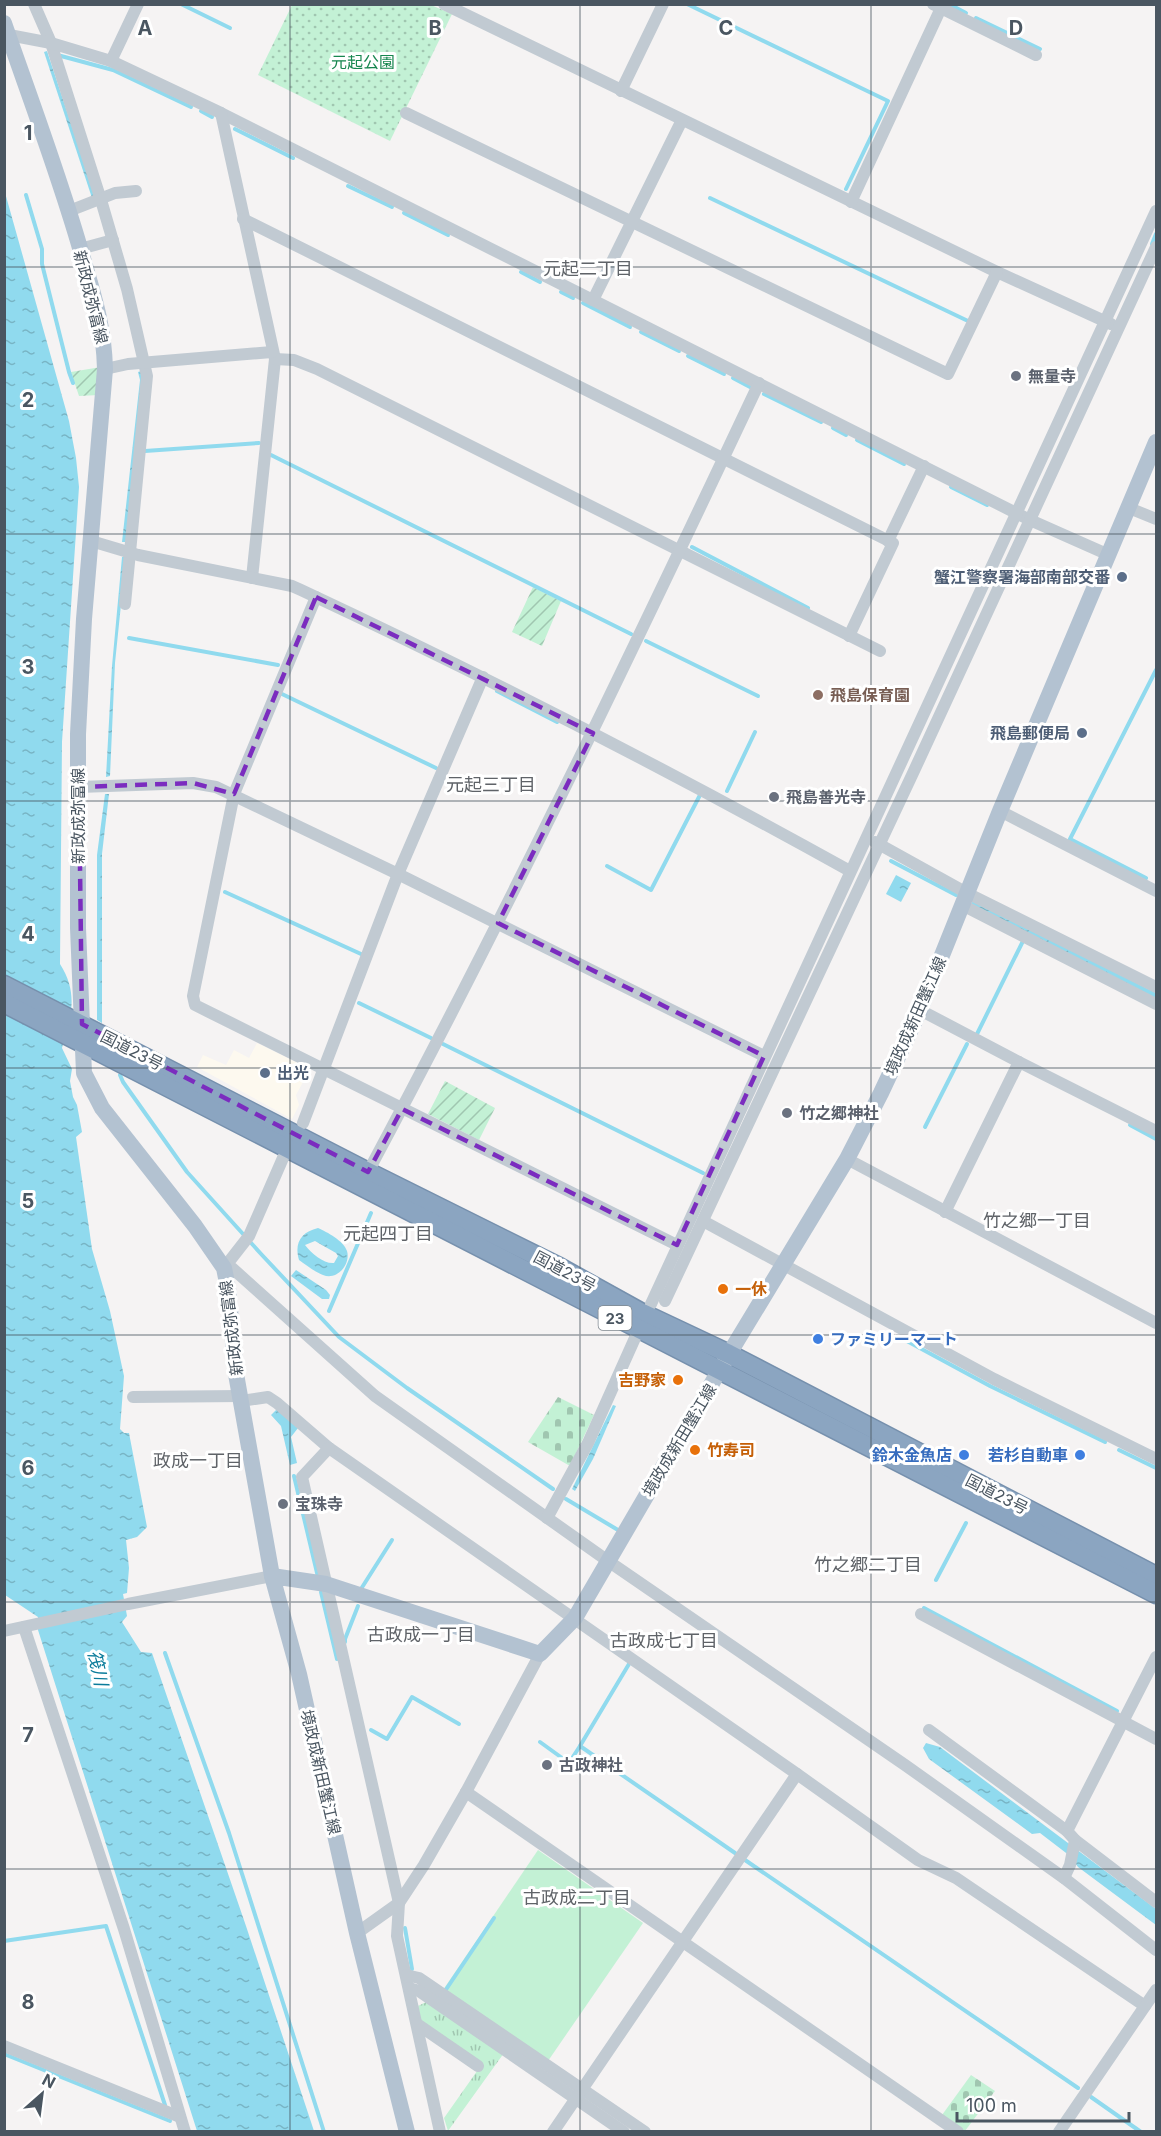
<svg xmlns="http://www.w3.org/2000/svg" width="1161" height="2136" font-family="Inter,'Noto Sans JP',sans-serif">
	<style>
		.commercial { fill: #fdf9ef }
		.grass { fill: url(#grass-tufts) }
		.cemetery { fill: url(#cemetery-stones) }
		.park { fill: url(#park-dots) }
		.garden { fill: url(#garden-furrows) }
		.pitch { fill: #c3f1d5 }
		.water { fill: url(#water-ripples); fill-rule: evenodd }
		.lines { fill: none; stroke-linecap: round; stroke-linejoin: round }
		.stream { stroke: #90daee; stroke-width: 4 }
		.highway-casing { stroke: #7690ad; stroke-width: 21 }
		.minor { stroke: #c1cad2; stroke-width: 12 }
		.major { stroke: #b3c2d1; stroke-width: 16 }
		.highway { stroke: #8ba5c1; stroke-width: 18 }
		.marked { fill: none; stroke: #7b2cbf; stroke-width: 4.5; stroke-dasharray: 12 8; stroke-linejoin: round }
		.grid { fill: none; stroke: #4a5661; stroke-width: 1.5; stroke-opacity: 0.55 }
		.worship-dot { fill: #6b7280; stroke: #fff; stroke-width: 2 }
		.service-dot { fill: #5c6f8a; stroke: #fff; stroke-width: 2 }
		.education-dot { fill: #8d6e63; stroke: #fff; stroke-width: 2 }
		.food-dot { fill: #e8710a; stroke: #fff; stroke-width: 2 }
		.shop-dot { fill: #3f7fe0; stroke: #fff; stroke-width: 2 }
		.labels { text-anchor: middle; dominant-baseline: central; stroke-width: 6; stroke-linejoin: round; paint-order: stroke }
		.shield { fill: #fff; stroke: #808990; stroke-width: 1.5 }
		.shield-label { font-size: 15px; font-weight: bold; fill: #4a5661 }
		.park-label { font-size: 16px; fill: #17864f; stroke: #fff }
		.street-label { font-size: 16px; fill: #4a5661; stroke: #fff }
		.worship-label { font-size: 16px; font-weight: bold; fill: #5b616d; stroke: #fff; text-anchor: start }
		.service-label { font-size: 16px; font-weight: bold; fill: #4e5e75; stroke: #fff; text-anchor: end }
		.education-label { font-size: 16px; font-weight: bold; fill: #785e54; stroke: #fff; text-anchor: start }
		.food-label { font-size: 16px; font-weight: bold; fill: #c56008; stroke: #fff; text-anchor: start }
		.shop-label { font-size: 16px; font-weight: bold; fill: #366cbe; stroke: #fff; text-anchor: end }
		.neighbourhood-label { font-size: 18px; fill: #5f6368; stroke: #fff }
		.water-label { font-size: 18px; font-style: italic; fill: #0c7c9b; stroke: #fff }
		.grid-label { font-size: 20px; text-anchor: middle; font-weight: bold; fill: #4a5661; stroke: #fff; stroke-width: 6; stroke-linejoin: round; paint-order: stroke }
	</style>
	<defs>
		<pattern id="grass-tufts" width="24" height="20" patternUnits="userSpaceOnUse" patternTransform="scale(1.5)"><rect width="24" height="20" fill="#c3f1d5"/><path d="M3 7l-1-3M5 7V3M7 7l1-3M15 17l-1-3M17 17v-4M19 17l1-3" fill="none" stroke="#a0c6b0"/></pattern>
		<pattern id="cemetery-stones" width="16" height="16" patternUnits="userSpaceOnUse" patternTransform="scale(1.5)"><rect width="16" height="16" fill="#c3f1d5"/><path d="M2 7V4a2 2 0 0 1 4 0v3zM10 15v-3a2 2 0 0 1 4 0v3z" fill="#a0c6b0"/></pattern>
		<pattern id="park-dots" width="8" height="8" patternUnits="userSpaceOnUse" patternTransform="scale(1.5)"><rect width="8" height="8" fill="#c3f1d5"/><path d="M2 2h.1M6 6h.1" fill="none" stroke="#a0c6b0" stroke-width="1.8" stroke-linecap="round"/></pattern>
		<pattern id="garden-furrows" width="10" height="10" patternUnits="userSpaceOnUse" patternTransform="scale(1.5)"><rect width="10" height="10" fill="#c3f1d5"/><path d="M-1 1l2-2M0 10L10 0M9 11l2-2" fill="none" stroke="#a0c6b0"/></pattern>
		<pattern id="water-ripples" width="26" height="14" patternUnits="userSpaceOnUse" patternTransform="scale(1.5)"><rect width="26" height="14" fill="#90daee"/><path d="M2 4q2-2 4 0t4 0M15 11q2-2 4 0t4 0" fill="none" stroke="#78b4c4"/></pattern>
	</defs>
	<rect width="100%" height="100%" fill="#f5f3f3"/>
	<!-- commercial -->
	<polygon class="commercial" points="257,1043 310,1069 296,1095 299,1105 292,1119 197,1067 203,1055 226,1065 234,1050 249,1058"/>
	<!-- grass -->
	<polygon class="grass" points="428,2001 504,2053 448,2131 444,2118 482,2064 421,2022 418,2006"/>
	<!-- cemetery -->
	<g class="cemetery">
		<polygon points="558,1397 594,1415 570,1466 528,1442"/>
		<polygon points="971,2075 995,2091 965,2131 942,2115"/>
	</g>
	<!-- park -->
	<polygon class="park" points="292,5 431,5 452,14 390,141 258,75"/>
	<!-- garden -->
	<g class="garden">
		<polygon points="101,367 99,395 79,396 71,372"/>
		<polygon points="533,587 561,601 542,646 512,632"/>
		<polygon points="445,1081 495,1108 479,1140 428,1114"/>
	</g>
	<!-- pitch -->
	<polygon class="pitch" points="538,1850 643,1923 548,2061 443,1990"/>
	<!-- water -->
	<g class="water">
		<polygon points="47,51 95,196 92,198 44,52"/>
		<path d="M4,189L69,421L76,458L79,487L62,742L60,964C79,994 71,1016 62,1048L72,1069L70,1081L73,1097L77,1105L82,1132L76,1137L92,1249L110,1311L124,1376L120,1429L124,1433H129L147,1527L137,1537L126,1540L129,1568L127,1593L123,1594L127,1616L122,1622L141,1652L152,1653L246,1926L314,2131H197L38,1630V1617L5,1595Z"/>
		<polygon points="141,371 143,380 126,542 122,542 140,380 138,372"/>
		<polygon points="126,556 115,663 110,776 106,777 112,666 122,557"/>
		<polygon points="105,794 109,794 102,854 102,1023 97,1020 97,855"/>
		<polygon points="896,875 911,883 901,902 886,894"/>
		<polygon points="973,900 1156,993 1156,999 971,905"/>
		<path d="M318,1228C327,1232 344,1241 347,1251C351,1264 337,1281 323,1275C315,1272 306,1265 299,1260C294,1243 301,1232 318,1228ZM315,1241L336,1253L338,1256L334,1263C324,1264 312,1254 305,1245Z"/>
		<polygon points="296,1270 326,1290 330,1295 329,1299 322,1299 295,1279 291,1276"/>
		<polygon points="613,1405 616,1406 593,1459 575,1491 572,1489"/>
		<polygon points="277,1409 298,1428 291,1437 297,1463 290,1465 281,1426 271,1415"/>
		<polygon points="926,1743 940,1747 1156,1909 1156,1925 1078,1867 1070,1856 1040,1833 1032,1834 929,1759 923,1748"/>
	</g>
	<g class="lines">
		<!-- stream -->
		<g class="stream">
			<polyline points="181,4 230,28"/>
			<polyline points="687,4 888,101 846,189"/>
			<polyline points="949,4 966,13"/>
			<polyline points="976,18 1040,49"/>
			<polyline points="61,56 113,70 191,107"/>
			<polyline points="201,111 212,117"/>
			<polyline points="235,129 293,158"/>
			<polyline points="348,186 392,207"/>
			<polyline points="26,195 42,249 42,264 69,372 73,383"/>
			<polyline points="710,198 968,321"/>
			<polyline points="404,213 448,235"/>
			<polyline points="1152,244 1156,234"/>
			<polyline points="521,272 540,282"/>
			<polyline points="561,292 573,298"/>
			<polyline points="583,303 630,327"/>
			<polyline points="641,332 679,351"/>
			<polyline points="688,356 724,374"/>
			<polyline points="733,378 750,387"/>
			<polyline points="764,394 821,422"/>
			<polyline points="833,428 846,435"/>
			<polyline points="857,440 904,464"/>
			<polyline points="145,451 259,443"/>
			<polyline points="271,455 631,634"/>
			<polyline points="951,487 987,505"/>
			<polyline points="692,547 808,608"/>
			<polyline points="129,638 278,665"/>
			<polyline points="646,641 758,696"/>
			<polyline points="497,691 557,722"/>
			<polyline points="282,694 436,768"/>
			<polyline points="727,791 755,732"/>
			<polyline points="891,861 956,895"/>
			<polyline points="607,866 651,890 700,795"/>
			<polyline points="1146,878 1070,839 1156,670"/>
			<polyline points="225,892 361,954"/>
			<polyline points="359,1003 431,1038"/>
			<polyline points="977,1034 1023,941"/>
			<polyline points="443,1044 703,1173"/>
			<polyline points="120,1075 123,1082 187,1172 262,1255 339,1337 407,1388 553,1489"/>
			<polyline points="1130,1125 1156,1139"/>
			<polyline points="925,1127 967,1044"/>
			<polyline points="329,1311 371,1213"/>
			<polyline points="905,1340 990,1386 1105,1442"/>
			<polyline points="1119,1450 1156,1468"/>
			<polyline points="294,1476 318,1577"/>
			<polyline points="566,1499 618,1530"/>
			<polyline points="936,1580 966,1523"/>
			<polyline points="361,1589 392,1540"/>
			<polyline points="321,1592 337,1659"/>
			<polyline points="924,1608 1117,1711"/>
			<polyline points="345,1642 345,1639 358,1606"/>
			<polyline points="165,1653 229,1833 324,2132"/>
			<polyline points="371,1730 387,1739 412,1697 459,1724"/>
			<polyline points="540,1742 569,1763 580,1746 735,1853"/>
			<polyline points="580,1746 629,1664"/>
			<polyline points="745,1860 1078,2088"/>
			<polyline points="405,1928 412,1969"/>
			<polyline points="4,1941 106,1926 165,2105"/>
			<polyline points="445,1991 494,1918"/>
			<polyline points="4,2054 170,2121"/>
			<polyline points="1091,2097 1141,2132"/>
		</g>
		<defs>
			<g id="highway">
				<polyline points="4,985 368,1172 559,1267 642,1313 729,1354 1156,1576"/>
				<polyline points="4,1003 1156,1594"/>
			</g>
		</defs>
		<!-- highway casing -->
		<use href="#highway" class="highway-casing"/>
		<!-- minor -->
		<g class="minor">
			<polyline points="34,4 51,43 101,200 127,289 147,376 125,604"/>
			<polyline points="444,4 997,272 1111,324"/>
			<polyline points="933,4 1036,55"/>
			<polyline points="9,35 51,43 111,61 221,113 1030,520 1109,555"/>
			<polyline points="111,61 138,4"/>
			<polyline points="621,91 663,4"/>
			<polyline points="221,113 275,359 252,578"/>
			<polyline points="406,113 948,374 997,272"/>
			<polyline points="851,202 941,8"/>
			<polyline points="69,211 115,193 136,191"/>
			<polyline points="243,219 893,543 849,636"/>
			<polyline points="80,249 113,240"/>
			<polyline points="593,300 682,120"/>
			<polyline points="275,359 294,360 317,369 880,651"/>
			<polyline points="105,369 128,364 272,352"/>
			<polyline points="1129,508 1156,519"/>
			<path d="M91,541L138,555L292,586L301,590C487,677 670,771 850,871"/>
			<polyline points="888,541 924,466"/>
			<polyline points="316,597 234,794 193,996 195,1005 677,1245"/>
			<polyline points="79,787 193,783 216,787 398,874 764,1056"/>
			<polyline points="1000,811 1156,891"/>
			<polyline points="875,842 967,893 1156,987"/>
			<polyline points="962,905 1156,1004"/>
			<polyline points="920,1010 1019,1062"/>
			<polyline points="303,1123 398,874 483,677"/>
			<polyline points="847,1159 1156,1323"/>
			<path d="M368,1172C507,913 634,648 759,383"/>
			<polyline points="945,1212 1019,1062 1156,1131"/>
			<polyline points="703,1221 994,1379 1156,1459"/>
			<polyline points="224,1268 232,1268 375,1396 608,1561 905,1765 1064,1878 1156,1950"/>
			<polyline points="224,1268 249,1236 283,1158"/>
			<polyline points="665,1301 913,773 1156,247"/>
			<polyline points="651,1304 1156,211"/>
			<polyline points="133,1397 241,1396"/>
			<polyline points="241,1401 268,1397 277,1403 329,1448 797,1774 918,1860 956,1878 1145,2006"/>
			<polyline points="329,1448 302,1477 399,1903 397,1936 440,2132"/>
			<polyline points="547,1518 588,1443 635,1338"/>
			<polyline points="921,1614 1156,1739"/>
			<polyline points="24,1627 124,1929 185,2132"/>
			<polyline points="4,1631 128,1604 272,1576"/>
			<polyline points="929,1730 1067,1831"/>
			<polyline points="466,1792 958,2132"/>
			<polyline points="1075,1840 1156,1902"/>
			<polyline points="1064,1878 1070,1865 1075,1840 1067,1831 1156,1657"/>
			<polyline points="357,1933 399,1903 424,1865 466,1792 540,1654"/>
			<polyline points="406,1975 419,1978 645,2132"/>
			<polyline points="409,1988 419,1991 624,2132"/>
			<polyline points="417,2024 478,2066"/>
			<polyline points="4,2046 180,2117"/>
			<polyline points="553,2132 797,1774"/>
			<polyline points="1059,2132 1156,1990"/>
		</g>
		<!-- major -->
		<g class="major">
			<path d="M4,23C30,98 58,172 80,248C92,290 104,324 105,369L84,619L78,734V928L84,1073L102,1108L195,1226L224,1268L228,1288L236,1374L272,1576"/>
			<polyline points="407,2132 357,1933 299,1674 272,1576 326,1584 540,1654 575,1618 729,1354 847,1159 881,1093 920,1010 1000,811 1156,442"/>
		</g>
		<!-- highway -->
		<use href="#highway" class="highway"/>
	</g>
	<!-- marked area -->
	<path class="marked" d="M316,597L593,733L498,923L764,1056L677,1245L402,1109L368,1172L82,1024L79,787L193,783L234,794Z"/>
	<!-- grid -->
	<path class="grid" d="M290,4V2132M580,4V2132M871,4V2132M4,267H1156M4,534H1156M4,801H1156M4,1068H1156M4,1335H1156M4,1602H1156M4,1869H1156"/>
	<!-- markers -->
	<g class="worship-dot">
		<circle cx="1016" cy="376" r="6"/>
		<circle cx="774" cy="797" r="6"/>
		<circle cx="787" cy="1113" r="6"/>
		<circle cx="283" cy="1504" r="6"/>
		<circle cx="547" cy="1765" r="6"/>
	</g>
	<g class="service-dot">
		<circle cx="1122" cy="577" r="6"/>
		<circle cx="1082" cy="733" r="6"/>
		<circle cx="265" cy="1073" r="6"/>
	</g>
	<circle class="education-dot" cx="818" cy="695" r="6"/>
	<g class="food-dot">
		<circle cx="723" cy="1289" r="6"/>
		<circle cx="678" cy="1380" r="6"/>
		<circle cx="695" cy="1450" r="6"/>
	</g>
	<g class="shop-dot">
		<circle cx="818" cy="1339" r="6"/>
		<circle cx="964" cy="1455" r="6"/>
		<circle cx="1080" cy="1455" r="6"/>
	</g>
	<g class="labels">
		<!-- shield labels -->
		<rect class="shield" x="598.5" y="1306" width="33" height="24" rx="4.5"/>
		<g class="shield-label">
			<text x="615" y="1318">23</text>
		</g>
		<!-- park labels -->
		<g class="park-label">
			<text x="363" y="62">元起公園</text>
		</g>
		<!-- street labels -->
		<g class="street-label">
			<text transform="translate(91 297) rotate(76)">新政成弥富線</text>
			<text transform="translate(78 816) rotate(-90)">新政成弥富線</text>
			<text transform="translate(915 1016) rotate(-66)">境政成新田蟹江線</text>
			<text transform="translate(132 1050) rotate(27)">国道23号</text>
			<text transform="translate(565 1271) rotate(28)">国道23号</text>
			<text transform="translate(231 1328) rotate(-97)">新政成弥富線</text>
			<text transform="translate(679 1440) rotate(-59)">境政成新田蟹江線</text>
			<text transform="translate(997 1494) rotate(27)">国道23号</text>
			<text transform="translate(321 1772) rotate(77)">境政成新田蟹江線</text>
		</g>
		<!-- worship labels -->
		<g class="worship-label">
			<text x="1028" y="376">無量寺</text>
			<text x="786" y="797">飛島善光寺</text>
			<text x="799" y="1113">竹之郷神社</text>
			<text x="295" y="1504">宝珠寺</text>
			<text x="559" y="1765">古政神社</text>
		</g>
		<!-- service labels -->
		<g class="service-label">
			<text x="1110" y="577">蟹江警察署海部南部交番</text>
			<text x="1070" y="733">飛島郵便局</text>
			<text x="277" y="1073" text-anchor="start">出光</text>
		</g>
		<!-- education labels -->
		<g class="education-label">
			<text x="830" y="695">飛島保育園</text>
		</g>
		<!-- food labels -->
		<g class="food-label">
			<text x="735" y="1289">一休</text>
			<text x="666" y="1380" text-anchor="end">吉野家</text>
			<text x="707" y="1450">竹寿司</text>
		</g>
		<!-- shop labels -->
		<g class="shop-label">
			<text x="830" y="1339" text-anchor="start">ファミリーマート</text>
			<text x="952" y="1455">鈴木金魚店</text>
			<text x="1068" y="1455">若杉自動車</text>
		</g>
		<!-- neighbourhood labels -->
		<g class="neighbourhood-label">
			<text x="588" y="268">元起二丁目</text>
			<text x="491" y="784">元起三丁目</text>
			<text x="1037" y="1220">竹之郷一丁目</text>
			<text x="388" y="1233">元起四丁目</text>
			<text x="198" y="1460">政成一丁目</text>
			<text x="868" y="1564">竹之郷二丁目</text>
			<text x="421" y="1634">古政成一丁目</text>
			<text x="664" y="1640">古政成七丁目</text>
			<text x="577" y="1897">古政成二丁目</text>
		</g>
		<!-- water labels -->
		<g class="water-label">
			<text transform="translate(98 1668) rotate(78)">筏川</text>
		</g>
	</g>
	<g class="grid-label">
		<text x="145" y="35">A</text>
		<text x="435" y="35">B</text>
		<text x="726" y="35">C</text>
		<text x="1016" y="35">D</text>
		<text x="28" y="140">1</text>
		<text x="28" y="407">2</text>
		<text x="28" y="674">3</text>
		<text x="28" y="941">4</text>
		<text x="28" y="1208">5</text>
		<text x="28" y="1475">6</text>
		<text x="28" y="1742">7</text>
		<text x="28" y="2009">8</text>
	</g>
	<!-- border -->
	<rect width="1161" height="2136" fill="none" stroke="#4a5661" stroke-width="12"/>
	<!-- north arrow -->
	<g transform="translate(42 2094) rotate(28)" stroke="#ffffff" stroke-width="4.5" paint-order="stroke">
	<path d="M0-4.5L10 22L0 15L-10 22Z" fill="#4a5661"/>
	<text y="-9" font-size="16" font-weight="bold" text-anchor="middle" fill="#4a5661">N</text>
	</g>
	<!-- scale -->
	<path d="M957 2112v9h172v-9" fill="none" stroke="#4a5661" stroke-width="3"/>
	<text x="966" y="2112" font-size="18" fill="#4a5661" stroke="#ffffff" stroke-width="4.5" paint-order="stroke">100 m</text>
</svg>
